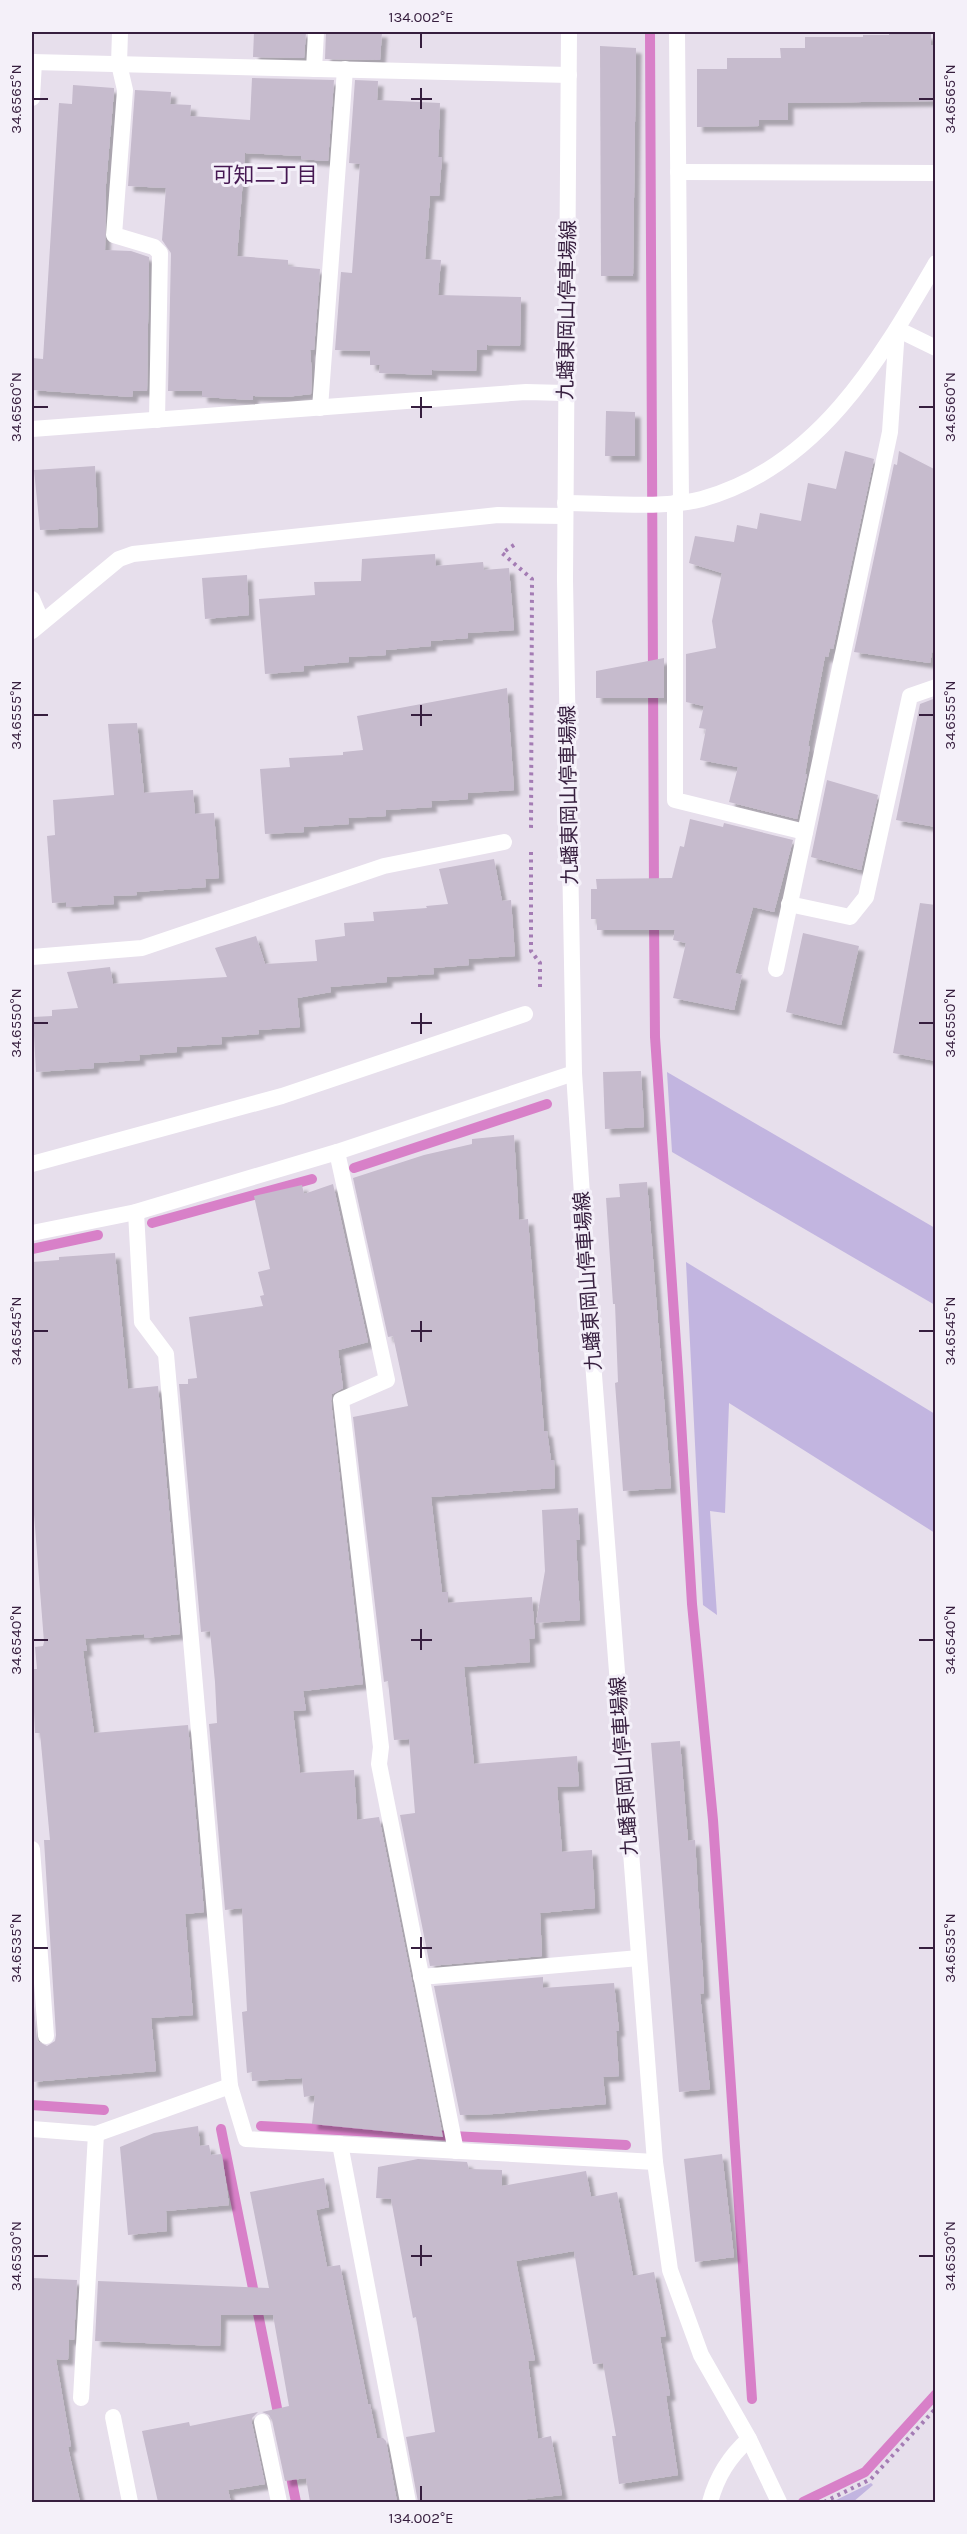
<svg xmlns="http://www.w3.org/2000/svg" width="967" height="2534" font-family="Karla,'Noto Sans JP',sans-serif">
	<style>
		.green { fill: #c2b5e0 }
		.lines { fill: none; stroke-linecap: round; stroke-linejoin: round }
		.stream { stroke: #d880c8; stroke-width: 10 }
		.building { fill: #c6bbcd; filter: url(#shadow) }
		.path { stroke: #a47cb4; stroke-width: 4; stroke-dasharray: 3 4.5; stroke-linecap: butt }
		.service { stroke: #fff; stroke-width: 16 }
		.minor { stroke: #fff; stroke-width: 16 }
		.secondary { stroke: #fff; stroke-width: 16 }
		.ticks { fill: none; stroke: #361e3e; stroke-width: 2 }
		.labels { text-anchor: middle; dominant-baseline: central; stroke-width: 6; stroke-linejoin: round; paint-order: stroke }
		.street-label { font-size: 20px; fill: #361e3e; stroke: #f4f0f9 }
		.neighbourhood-label { font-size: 21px; fill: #461853; stroke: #f4f0f9 }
		.neatline { fill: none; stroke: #361e3e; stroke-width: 2 }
		.ticks-label { font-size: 15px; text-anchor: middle; fill: #361e3e }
	</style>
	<defs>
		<filter id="shadow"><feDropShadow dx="5.5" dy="5.5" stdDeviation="1.5" flood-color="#0004"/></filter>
	</defs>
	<rect width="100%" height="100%" fill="#e7dfec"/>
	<!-- green -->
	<g class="green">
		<polygon points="667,1072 935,1228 935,1305 672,1152"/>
		<polygon points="686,1262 935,1414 935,1533 729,1403 725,1513 710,1511 717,1615 703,1605"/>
		<polygon points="871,2483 873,2485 853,2502 832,2502"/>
	</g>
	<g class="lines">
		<!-- stream -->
		<g class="stream">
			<polyline points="650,32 654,892"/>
			<polyline points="654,917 655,1037 678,1372 692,1604 713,1820 752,2399"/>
			<polyline points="354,1168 547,1104"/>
			<polyline points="152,1223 312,1179"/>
			<polyline points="32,1249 98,1235"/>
			<polyline points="32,2105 104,2110"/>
			<polyline points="261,2126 626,2145"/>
			<polyline points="221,2129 280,2423"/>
			<polyline points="289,2467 296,2502"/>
			<polyline points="803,2502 865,2472 936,2394"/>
		</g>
	</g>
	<!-- building -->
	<g class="building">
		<polygon points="254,32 306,32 304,58 253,57"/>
		<polygon points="326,32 382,32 380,60 325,59"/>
		<polygon points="889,32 917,32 917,34 931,34 931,45 936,45 936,101 788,103 788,120 759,120 759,126 697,127 697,69 727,69 727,58 781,58 780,48 805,48 805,37 863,37 863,35 889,35"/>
		<polygon points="600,46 636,48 633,276 601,276"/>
		<polygon points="252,78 334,80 328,161 301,159 301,156 245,153 237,256 288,260 288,266 320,269 314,350 310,350 312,374 311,394 286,397 253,396 253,400 202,397 202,391 168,391 171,253 162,240 166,188 128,186 135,90 171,92 170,104 191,105 190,116 250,120"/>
		<polygon points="355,80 378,81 377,100 440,103 438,157 442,157 439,196 430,196 425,259 441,260 438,295 521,297 520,346 487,345 487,350 477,350 476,371 432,370 432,375 379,373 380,365 370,365 370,351 335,350 341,272 352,273 360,164 349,163"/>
		<polygon points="73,85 114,88 114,91 106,184 105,250 131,251 149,257 147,391 133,391 132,397 32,390 32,358 43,359 59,103 72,104"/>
		<polygon points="606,411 635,412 635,456 605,456"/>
		<polygon points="845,451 874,459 833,649 830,648 828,657 825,656 808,746 810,746 805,774 807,774 797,819 729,802 738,767 700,760 706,729 699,728 704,706 686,702 686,654 716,648 712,621 722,573 689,563 695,536 734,542 737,525 757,529 760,513 801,521 808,483 836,489"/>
		<polygon points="899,451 936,470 936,633 930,663 854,652 894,464 897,465"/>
		<polygon points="95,466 98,527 40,530 34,470"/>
		<polygon points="435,554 436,566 483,562 484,570 509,568 514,630 468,633 468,638 431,641 431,646 386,650 386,655 349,657 349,662 304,666 304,671 265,674 259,599 315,595 314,582 361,581 362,559"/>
		<polygon points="247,575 249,615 205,619 202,578"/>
		<polygon points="664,658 664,698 596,698 596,671"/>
		<polygon points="507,688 514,790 468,793 468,799 431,801 432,807 386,810 386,816 348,818 349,824 304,827 304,832 265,834 260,769 290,767 289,758 343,755 343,752 363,750 357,716"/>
		<polygon points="936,698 936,827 896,820 920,704"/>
		<polygon points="137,723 144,793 193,790 195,814 214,813 219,878 205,879 206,887 136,892 137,895 113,896 114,904 66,907 66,902 52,903 47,836 55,835 53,800 114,795 108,724"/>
		<polygon points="827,780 878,795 861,870 811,857"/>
		<polygon points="690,819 723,827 724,823 793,840 774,912 753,907 735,973 742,975 734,1010 673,998 686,943 673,940 675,930 597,930 597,919 591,919 591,889 597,889 596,879 672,878 680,846 684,847"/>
		<polygon points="494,859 502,901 511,900 515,956 468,959 469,965 433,968 434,974 387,977 387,982 330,987 331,992 297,998 300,1027 258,1030 259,1034 221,1037 222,1044 177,1047 177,1052 139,1055 140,1060 94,1063 94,1068 36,1072 33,1017 52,1016 52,1010 78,1008 67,972 110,967 113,984 227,977 215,948 256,936 265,964 317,961 315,940 345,936 344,923 374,921 373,912 427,908 426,906 448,904 439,869"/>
		<polygon points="920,903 936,905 936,1061 893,1053"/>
		<polygon points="803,933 859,946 841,1025 786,1012"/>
		<polygon points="641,1071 644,1127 605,1129 603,1072"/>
		<polygon points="514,1135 519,1220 528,1219 544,1431 547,1431 551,1460 554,1460 555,1488 431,1497 442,1592 448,1592 448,1603 532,1597 535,1638 529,1639 530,1662 464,1667 474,1764 577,1756 579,1786 557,1787 562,1852 592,1850 595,1908 540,1913 542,1956 430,1966 400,1815 415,1813 409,1739 394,1740 388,1681 384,1682 353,1417 408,1406 393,1336 388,1337 353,1178 424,1155 472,1144 472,1139"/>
		<polygon points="647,1182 671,1488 623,1491 615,1383 618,1382 615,1304 613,1304 606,1198 620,1197 619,1184"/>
		<polygon points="333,1184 368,1342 338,1350 343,1388 332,1394 331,1401 363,1684 303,1691 306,1710 293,1711 300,1773 354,1770 357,1820 379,1817 443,2137 312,2124 315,2095 304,2097 302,2078 252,2081 252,2072 247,2073 242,2012 247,2011 242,1908 225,1910 209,1724 217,1723 215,1682 210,1631 201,1632 179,1384 188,1384 188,1379 197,1378 189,1317 263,1306 260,1296 264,1295 258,1272 270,1269 254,1196 302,1185 304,1194"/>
		<polygon points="115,1253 128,1389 158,1386 180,1634 145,1638 144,1634 85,1639 87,1651 83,1651 94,1733 188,1725 204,1912 185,1914 193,2015 151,2018 156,2071 32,2082 32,1983 37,2041 47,2046 55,2041 56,2035 44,1840 50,1840 40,1733 35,1733 32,1669 37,1669 35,1647 43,1646 44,1642 34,1514 32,1515 32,1262 59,1260 59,1257"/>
		<polygon points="578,1508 580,1540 576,1540 580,1620 536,1623 545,1571 542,1510"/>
		<polygon points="680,1741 688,1841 695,1840 704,1993 700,1994 710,2089 679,2092 651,1743"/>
		<polygon points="543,1977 543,1988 614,1983 619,2031 616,2031 619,2076 603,2077 606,2104 494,2114 460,2115 434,1986"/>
		<polygon points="198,2126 200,2146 209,2145 211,2155 222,2154 229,2205 166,2211 167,2231 128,2235 120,2147 154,2133"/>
		<polygon points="722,2154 734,2257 695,2262 684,2159"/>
		<polygon points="418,2159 467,2162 469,2169 502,2170 502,2186 586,2171 591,2197 617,2192 633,2276 654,2272 666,2336 660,2337 670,2395 666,2396 678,2475 619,2484 612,2436 616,2436 603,2363 593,2364 574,2251 516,2261 535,2360 528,2361 538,2439 551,2436 562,2495 502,2502 418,2502 406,2437 435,2432 416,2317 413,2318 391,2199 376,2198 378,2167"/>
		<polygon points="324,2178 329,2207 316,2210 327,2267 340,2265 368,2404 370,2404 377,2438 383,2438 386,2441 397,2502 310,2502 306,2478 285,2481 272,2420 269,2415 262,2412 289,2406 273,2315 221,2315 220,2346 95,2341 98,2281 269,2288 250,2192"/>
		<polygon points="32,2278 77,2280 74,2340 69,2339 68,2360 56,2359 71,2446 68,2447 80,2502 32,2502"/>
		<polygon points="258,2412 252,2418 252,2424 265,2484 228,2490 231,2502 158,2502 142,2431 189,2422 190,2426"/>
	</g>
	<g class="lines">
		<!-- path -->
		<g class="path">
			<polyline points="514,545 502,553 532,579 531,832"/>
			<polyline points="531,852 531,951 540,963 540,991"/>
			<polyline points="824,2502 871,2479 936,2408"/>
		</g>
		<!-- service -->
		<g class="service">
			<polyline points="677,32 681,502"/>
			<polyline points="678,172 936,173"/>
			<polyline points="32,599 42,622"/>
			<polyline points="32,631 119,559 133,554 498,515 565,516"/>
			<polyline points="32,957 142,948 384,866 504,842"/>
			<polyline points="32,1164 282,1096 525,1014"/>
		</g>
		<!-- minor -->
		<g class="minor">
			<polyline points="120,32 119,64 125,90 114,235 154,247 160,253 157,420"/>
			<polyline points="32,62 569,75"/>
			<polyline points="314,69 316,32"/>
			<polyline points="32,98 34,62"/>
			<polyline points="897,329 936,348"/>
			<polyline points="320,408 345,69"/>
			<polyline points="32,429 526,392 565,393"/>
			<path d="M565,503C603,503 666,509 702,499C818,467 879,361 936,263"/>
			<polyline points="675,503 675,800 805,832"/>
			<polyline points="789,904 850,917 866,897 910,696 936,687"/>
			<polyline points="776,969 890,432 897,329"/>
			<polyline points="337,1152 387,1380 341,1400 381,1747 379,1764 456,2151"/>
			<polyline points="136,1212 142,1322 166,1354 230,2086 246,2139 655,2162"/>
			<polyline points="32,1233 136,1212 337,1152 574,1073"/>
			<polyline points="32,1849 46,2036"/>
			<polyline points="421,1977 639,1958"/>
			<polyline points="32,2129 96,2134 230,2086"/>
			<polyline points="340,2144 408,2502"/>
			<polyline points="81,2398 96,2134"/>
			<polyline points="113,2417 130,2502"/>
			<polyline points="262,2422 279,2502"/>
			<path d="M710,2502C717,2476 729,2457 749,2439"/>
		</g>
		<!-- secondary -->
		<polyline class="secondary" points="569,32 565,580 574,1073 593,1362 655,2162 670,2270 701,2355 749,2439 779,2502"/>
	</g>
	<!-- ticks -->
	<path class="ticks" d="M421,33V48M421,88V109M33,99H48M411,99H432M919,99H934M421,397V418M33,407H48M411,407H432M919,407H934M421,705V726M33,715H48M411,715H432M919,715H934M421,1013V1034M33,1023H48M411,1023H432M919,1023H934M421,1321V1342M33,1331H48M411,1331H432M919,1331H934M421,1629V1650M33,1640H48M411,1640H432M919,1640H934M421,1937V1958M33,1948H48M411,1948H432M919,1948H934M421,2245V2266M33,2256H48M411,2256H432M919,2256H934M421,2486V2501"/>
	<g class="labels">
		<!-- street labels -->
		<g class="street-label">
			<text transform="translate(567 310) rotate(-89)">九蟠東岡山停車場線</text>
			<text transform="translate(569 795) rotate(-91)">九蟠東岡山停車場線</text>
			<text transform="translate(588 1281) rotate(-94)">九蟠東岡山停車場線</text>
			<text transform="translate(624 1766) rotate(-94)">九蟠東岡山停車場線</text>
		</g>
		<!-- neighbourhood labels -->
		<g class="neighbourhood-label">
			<text x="265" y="175">可知二丁目</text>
		</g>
	</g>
	<!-- border -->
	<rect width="967" height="2534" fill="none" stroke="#f4f0f9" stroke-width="66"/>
	<rect x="33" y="33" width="901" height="2468" class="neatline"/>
	<g class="ticks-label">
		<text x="421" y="22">134.002°E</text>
		<text transform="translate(16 99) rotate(-90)" y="5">34.6565°N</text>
		<text transform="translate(950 99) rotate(-90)" y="5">34.6565°N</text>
		<text transform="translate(16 407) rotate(-90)" y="5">34.6560°N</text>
		<text transform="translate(950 407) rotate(-90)" y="5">34.6560°N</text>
		<text transform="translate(16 715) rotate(-90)" y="5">34.6555°N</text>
		<text transform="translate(950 715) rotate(-90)" y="5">34.6555°N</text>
		<text transform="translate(16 1023) rotate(-90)" y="5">34.6550°N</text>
		<text transform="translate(950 1023) rotate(-90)" y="5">34.6550°N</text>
		<text transform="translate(16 1331) rotate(-90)" y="5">34.6545°N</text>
		<text transform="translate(950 1331) rotate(-90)" y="5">34.6545°N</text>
		<text transform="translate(16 1640) rotate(-90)" y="5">34.6540°N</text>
		<text transform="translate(950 1640) rotate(-90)" y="5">34.6540°N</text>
		<text transform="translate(16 1948) rotate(-90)" y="5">34.6535°N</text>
		<text transform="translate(950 1948) rotate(-90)" y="5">34.6535°N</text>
		<text transform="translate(16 2256) rotate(-90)" y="5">34.6530°N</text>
		<text transform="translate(950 2256) rotate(-90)" y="5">34.6530°N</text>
		<text x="421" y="2523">134.002°E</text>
	</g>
</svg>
